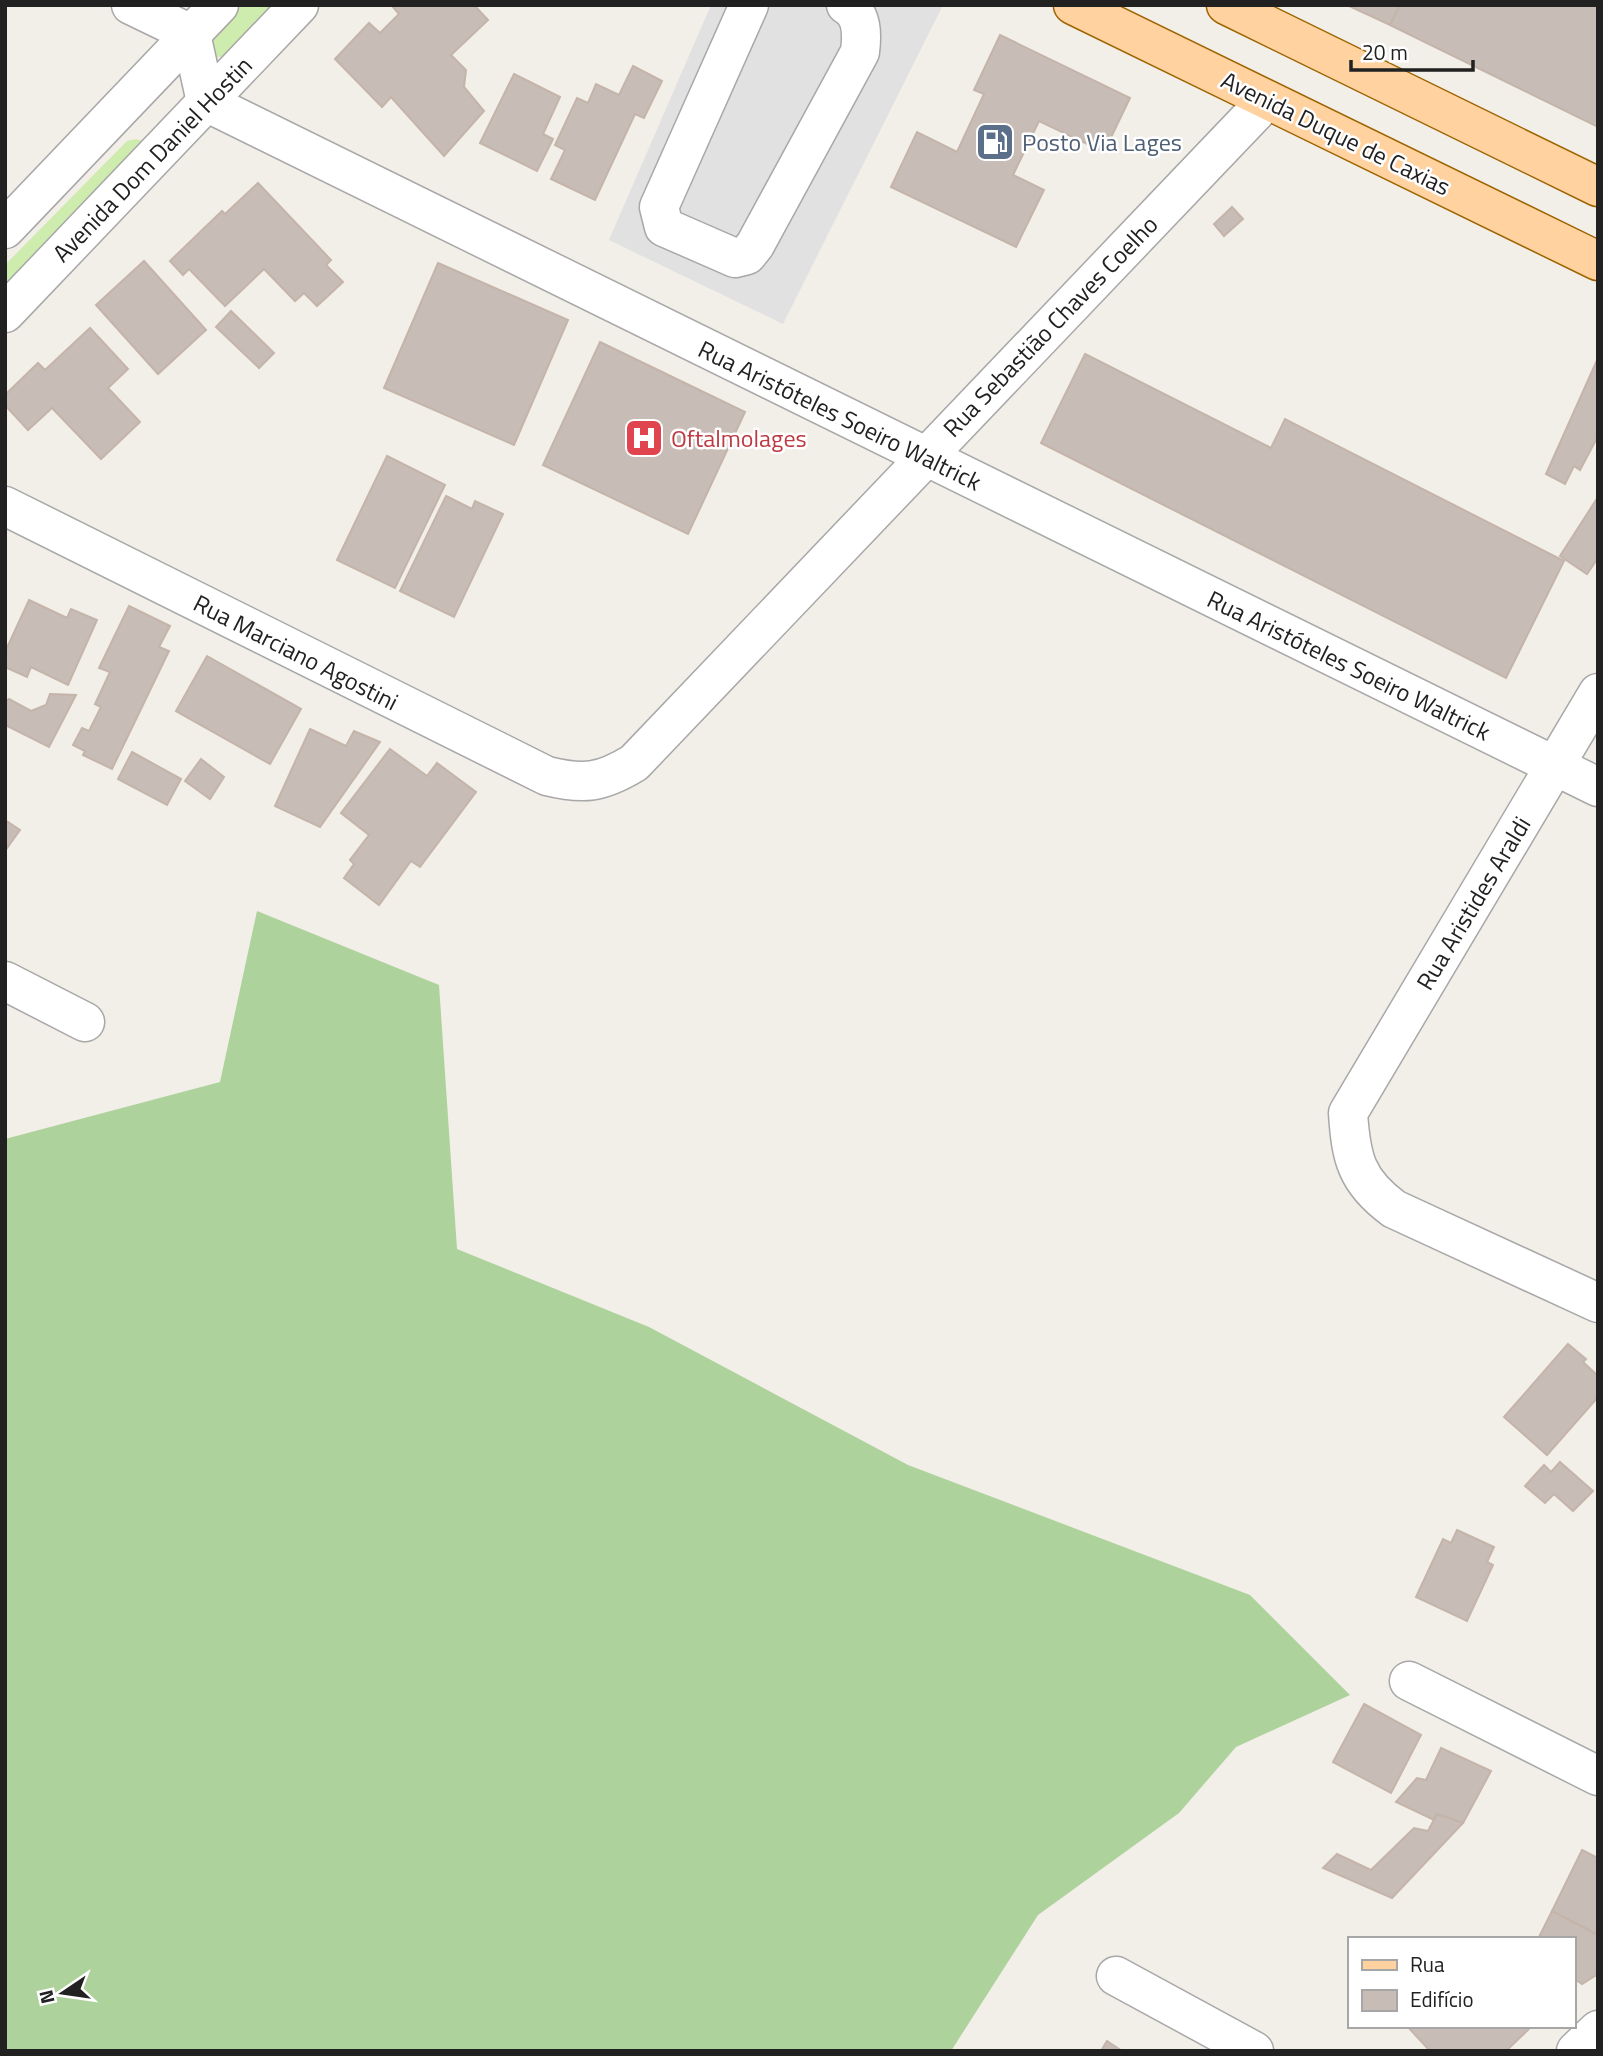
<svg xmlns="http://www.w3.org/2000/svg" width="1603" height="2056" font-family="'Titillium Web',sans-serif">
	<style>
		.grass { fill: #ceecad }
		.forest { fill: #add29b }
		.parking { fill: #e1e1e1 }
		.building { fill: #c7bdb6; stroke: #c4b4a9; stroke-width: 2 }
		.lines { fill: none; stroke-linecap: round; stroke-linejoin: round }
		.minor-casing { stroke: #a8a8a8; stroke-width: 41 }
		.major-casing { stroke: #9e6400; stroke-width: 41 }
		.minor { stroke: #fff; stroke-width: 38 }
		.major { stroke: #ffd2a0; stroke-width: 38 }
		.labels { text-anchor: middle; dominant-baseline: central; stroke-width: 5; stroke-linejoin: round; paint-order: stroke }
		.street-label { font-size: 24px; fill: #212121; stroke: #fff }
		.service-label { font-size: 24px; fill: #4e5e75; stroke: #fff; text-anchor: start }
		.health-label { font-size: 24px; fill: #be3a42; stroke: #fff; text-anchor: start }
	</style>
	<rect width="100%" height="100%" fill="#f2eee8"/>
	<!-- grass -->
	<g class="grass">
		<polygon points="235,5 274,5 224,56 210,59 207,34"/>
		<polygon points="136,139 143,141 5,309 5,265 127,141"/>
	</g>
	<!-- forest -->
	<polygon class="forest" points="257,911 439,985 457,1249 649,1327 908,1465 1250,1595 1350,1695 1236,1747 1179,1813 1038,1915 951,2051 5,2051 5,1139 220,1082"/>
	<!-- parking -->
	<polygon class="parking" points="711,5 943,5 783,324 609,240"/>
	<!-- building -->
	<g class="building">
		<polygon points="394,5 474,5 488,20 451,55 466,70 464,87 484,111 444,156 391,97 382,107 335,59 369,23 380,33 399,14 393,7"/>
		<polygon points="1347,5 1400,5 1390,25"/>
		<polygon points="1400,5 1598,5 1598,127 1390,25"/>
		<polygon points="1000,35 1130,98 1104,152 1039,121 1013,175 1044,190 1016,247 891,187 917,132 957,152 984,94 974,90"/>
		<polygon points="633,66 662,81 644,118 635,114 595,200 551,179 565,150 555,145 577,98 588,103 596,84 619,95"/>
		<polygon points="514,74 560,97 543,134 553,139 537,171 480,143"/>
		<polygon points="258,183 331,260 326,265 343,282 317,306 304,293 295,301 264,269 225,306 189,269 183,275 170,261 222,211 225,214"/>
		<polygon points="1232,207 1243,219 1224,236 1214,224"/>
		<polygon points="144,261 206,330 158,374 96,305"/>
		<polygon points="438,263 568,320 514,445 384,388"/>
		<polygon points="231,311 274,353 259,368 216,327"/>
		<polygon points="90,328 128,369 108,388 140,422 101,459 52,408 28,430 5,405 5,395 38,363 45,370"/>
		<polygon points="600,342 745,412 688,534 543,465"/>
		<polygon points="1085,354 1271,448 1285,419 1564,561 1506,678 1041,443"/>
		<polygon points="1598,358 1598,436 1580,470 1574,466 1565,484 1546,474"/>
		<polygon points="387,456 445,485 395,588 337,560"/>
		<polygon points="446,496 472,509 475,501 503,514 454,617 400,591"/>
		<polygon points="1598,497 1598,558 1587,574 1560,556"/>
		<polygon points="29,600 67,618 71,609 97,620 68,685 31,667 27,677 5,667 5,652"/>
		<polygon points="129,606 170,626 159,647 169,651 112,769 83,755 85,751 73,745 82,728 89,731 101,707 95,704 110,672 99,668"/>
		<polygon points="207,656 301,709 270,764 176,711"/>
		<polygon points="50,694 76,695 49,747 5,725 5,702 9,699 31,711 46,705"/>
		<polygon points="310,729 346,746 354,731 380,742 320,827 275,806"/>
		<polygon points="390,749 427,776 437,763 476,792 420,867 411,861 379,905 344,878 354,864 350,860 369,835 341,813"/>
		<polygon points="132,752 181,779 167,805 118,779"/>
		<polygon points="201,759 224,777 210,799 185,781"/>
		<polygon points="5,820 20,830 5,851"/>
		<polygon points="1568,1344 1586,1359 1583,1362 1598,1376 1598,1397 1547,1455 1504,1417"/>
		<polygon points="1560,1462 1593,1491 1573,1511 1554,1494 1545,1503 1525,1486 1544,1465 1551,1472"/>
		<polygon points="1457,1530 1494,1547 1487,1562 1493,1565 1467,1621 1416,1597 1443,1539 1451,1543"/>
		<polygon points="1364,1704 1421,1735 1391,1793 1333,1762"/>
		<polygon points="1441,1748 1491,1771 1463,1823 1437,1814 1434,1820 1396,1802 1417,1778 1426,1780"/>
		<polygon points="1437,1814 1463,1823 1392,1898 1323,1868 1337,1854 1371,1870 1414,1828 1428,1831"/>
		<polygon points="1582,1850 1598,1858 1598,1935 1552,1911"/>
		<polygon points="1552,1911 1598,1935 1598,1974 1582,1984 1573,1978 1573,1939 1538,1939"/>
		<polygon points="1407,2026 1532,2026 1506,2051 1430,2051"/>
		<polygon points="1107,2041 1122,2051 1101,2051"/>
	</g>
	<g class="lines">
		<defs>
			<g id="minor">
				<polyline points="131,5 191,34 206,102 1598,787"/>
				<path d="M749,5L659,207L664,227L735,258L747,255L755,245L860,52C862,36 863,14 846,5"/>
				<polyline points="5,229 219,5"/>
				<polyline points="5,313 299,5"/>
				<path d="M5,506L547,776C584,785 601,783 634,763L1267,100"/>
				<path d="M1598,693L1348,1113C1351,1158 1356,1181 1394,1209L1598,1303"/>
				<polyline points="5,981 85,1022"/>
				<polyline points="1409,1681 1598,1776"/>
				<polyline points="1116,1976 1254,2051"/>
				<polyline points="1576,2051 1598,2030"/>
			</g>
			<g id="major">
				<polyline points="1073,5 1598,261"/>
				<polyline points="1226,5 1598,187"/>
			</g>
		</defs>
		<!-- minor casing -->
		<use href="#minor" class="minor-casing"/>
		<!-- major casing -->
		<use href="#major" class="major-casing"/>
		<!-- minor -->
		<use href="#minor" class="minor"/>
		<!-- major -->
		<use href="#major" class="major"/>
	</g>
	<!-- icons -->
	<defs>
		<symbol id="fuel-square" viewBox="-11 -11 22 22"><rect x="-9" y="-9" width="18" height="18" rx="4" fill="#5c6f8a" stroke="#fff"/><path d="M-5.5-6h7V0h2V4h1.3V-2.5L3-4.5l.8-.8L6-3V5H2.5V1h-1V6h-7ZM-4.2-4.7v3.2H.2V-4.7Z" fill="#fff"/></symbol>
		<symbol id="hospital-square" viewBox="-11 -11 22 22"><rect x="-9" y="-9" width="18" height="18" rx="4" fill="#e0444e" stroke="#fff"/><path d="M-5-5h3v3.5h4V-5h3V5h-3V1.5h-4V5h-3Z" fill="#fff"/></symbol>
	</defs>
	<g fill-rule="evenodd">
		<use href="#fuel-square" x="973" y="120" width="44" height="44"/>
		<use href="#hospital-square" x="622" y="416" width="44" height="44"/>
	</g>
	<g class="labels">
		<!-- street labels -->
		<g class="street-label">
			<text transform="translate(1336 133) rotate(26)">Avenida Duque de Caxias</text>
			<text transform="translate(152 159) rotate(-46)">Avenida Dom Daniel Hostin</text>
			<text transform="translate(1050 326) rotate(-46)">Rua Sebastião Chaves Coelho</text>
			<text transform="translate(840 415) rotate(26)">Rua Aristóteles Soeiro Waltrick</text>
			<text transform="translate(296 652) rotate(27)">Rua Marciano Agostini</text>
			<text transform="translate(1349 665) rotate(26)">Rua Aristóteles Soeiro Waltrick</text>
			<text transform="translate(1473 903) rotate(-59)">Rua Aristides Araldi</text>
		</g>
		<!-- service labels -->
		<g class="service-label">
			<text x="1022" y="142">Posto Via Lages</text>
		</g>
		<!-- health labels -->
		<g class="health-label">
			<text x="671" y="438">Oftalmolages</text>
		</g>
	</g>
	<!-- border -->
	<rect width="1603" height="2056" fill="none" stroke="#212121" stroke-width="14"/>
	<!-- legend -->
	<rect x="1348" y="1937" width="228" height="91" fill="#ffffff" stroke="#a6a6a6" stroke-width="2"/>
	<rect x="1362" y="1960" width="35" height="10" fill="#ffd2a0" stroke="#a6a6a6" stroke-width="2"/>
	<text x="1410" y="1972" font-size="21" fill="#212121">Rua</text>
	<rect x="1362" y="1990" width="35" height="21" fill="#c7bdb6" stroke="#a6a6a6" stroke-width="2"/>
	<text x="1410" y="2007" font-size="21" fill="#212121">Edifício</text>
	<!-- north arrow -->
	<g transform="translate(63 1993) rotate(257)" stroke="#ffffff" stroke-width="5" paint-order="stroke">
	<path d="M0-5L12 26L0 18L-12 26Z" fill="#212121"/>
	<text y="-10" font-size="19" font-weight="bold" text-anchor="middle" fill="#212121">N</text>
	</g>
	<!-- scale -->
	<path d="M1351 60v10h122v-10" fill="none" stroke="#212121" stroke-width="3.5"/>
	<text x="1362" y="60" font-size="21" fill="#212121" stroke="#ffffff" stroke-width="5" paint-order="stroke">20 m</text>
</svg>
